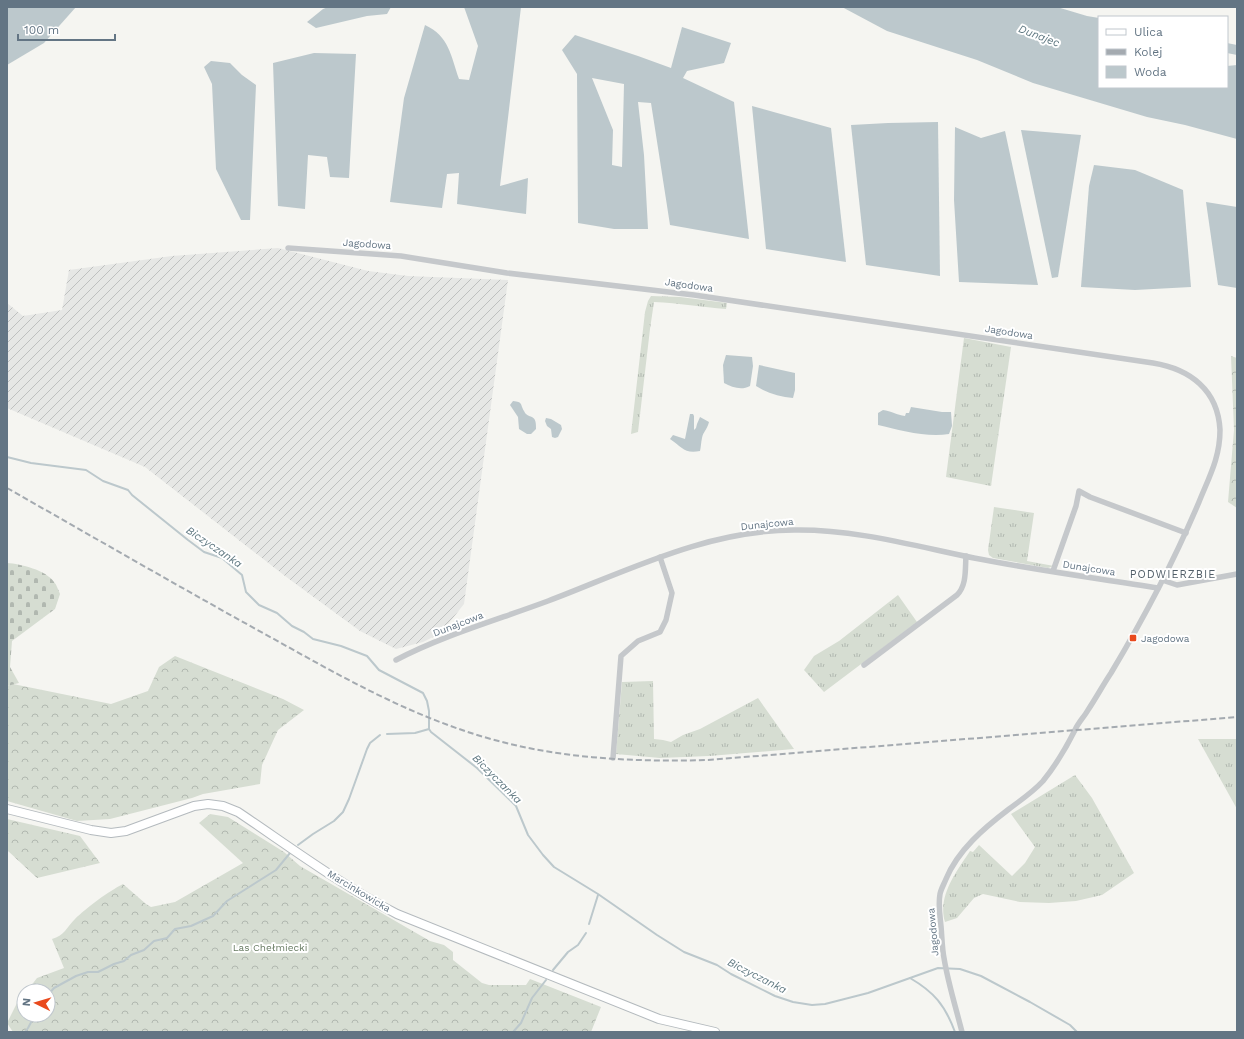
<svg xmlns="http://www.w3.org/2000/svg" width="1244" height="1039" font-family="'Work Sans',sans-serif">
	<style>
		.industrial { fill: url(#industrial-furrows) }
		.grass { fill: url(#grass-tufts) }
		.forest { fill: url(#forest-crowns) }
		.cemetery { fill: url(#cemetery-stones) }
		.water { fill: #bcc8cc; fill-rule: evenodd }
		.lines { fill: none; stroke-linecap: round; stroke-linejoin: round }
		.stream { stroke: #bcc8cc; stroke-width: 2 }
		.secondary-casing { stroke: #b4babe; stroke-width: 10 }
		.street { stroke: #c5c8cb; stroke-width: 5.5 }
		.secondary { stroke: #fff; stroke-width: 8 }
		.rail { stroke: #a4aab0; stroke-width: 2; stroke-dasharray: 6 3; stroke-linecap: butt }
		.poi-dot { fill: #e94a1d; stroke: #fff; stroke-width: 1.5 }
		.labels { text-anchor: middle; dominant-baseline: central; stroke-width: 4; stroke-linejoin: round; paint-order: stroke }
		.street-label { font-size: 10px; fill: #637584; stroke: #fff }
		.poi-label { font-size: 10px; fill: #637584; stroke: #fff; text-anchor: start }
		.park-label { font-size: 10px; fill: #677b62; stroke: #fff }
		.water-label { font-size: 11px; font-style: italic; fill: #5f7881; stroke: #fff }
		.neighbourhood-label { font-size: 11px; letter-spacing: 1px; fill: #515e68; stroke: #fff }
	</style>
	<defs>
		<pattern id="industrial-furrows" width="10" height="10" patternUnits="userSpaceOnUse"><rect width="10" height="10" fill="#e6e7e5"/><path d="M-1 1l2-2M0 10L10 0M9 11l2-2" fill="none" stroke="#bec0bf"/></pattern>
		<pattern id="grass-tufts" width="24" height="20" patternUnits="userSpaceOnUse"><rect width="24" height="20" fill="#d6ddd2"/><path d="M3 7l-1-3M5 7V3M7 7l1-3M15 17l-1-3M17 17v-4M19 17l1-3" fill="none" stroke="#b1b8b0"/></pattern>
		<pattern id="forest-crowns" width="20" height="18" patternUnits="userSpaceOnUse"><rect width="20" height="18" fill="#d6ddd2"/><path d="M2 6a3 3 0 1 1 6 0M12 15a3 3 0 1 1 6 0" fill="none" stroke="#b1b8b0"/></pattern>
		<pattern id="cemetery-stones" width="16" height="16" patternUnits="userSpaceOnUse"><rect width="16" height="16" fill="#d6ddd2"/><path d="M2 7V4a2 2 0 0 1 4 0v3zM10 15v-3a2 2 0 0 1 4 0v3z" fill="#b1b8b0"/></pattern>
	</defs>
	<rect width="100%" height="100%" fill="#f5f5f1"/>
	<!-- industrial -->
	<polygon class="industrial" points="278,248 368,271 408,276 508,280 464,604 441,633 423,642 396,649 360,631 285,576 145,467 7,408 7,303 23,316 62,310 69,270 172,256"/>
	<!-- grass -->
	<g class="grass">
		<path d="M651,296L680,297L727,303L726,309C702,307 679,303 654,302L650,329L638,432L631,434L645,312L648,301Z"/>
		<polygon points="964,338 1011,347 991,486 946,477"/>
		<polygon points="994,507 1034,513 1027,561 1054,566 1048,568 993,558 989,555 988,550"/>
		<polygon points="898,595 917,622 824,692 804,670 814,656 839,641"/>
		<polygon points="653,681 654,739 663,740 671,742 683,735 700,729 758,698 794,749 709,756 660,758 616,754 622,682"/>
		<polygon points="1198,739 1237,739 1237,809"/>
		<path d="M1075,775L1092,798L1134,873L1102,895L1076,901L1049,903L1020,902L983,894L974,898L957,918L945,922C937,896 957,871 970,851L973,852L979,845L1012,876L1025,863L1035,847L1011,814Z"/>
	</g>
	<!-- forest -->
	<g class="forest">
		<polygon points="1231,356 1237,358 1237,508 1228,502 1234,430"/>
		<polygon points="175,656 283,699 304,710 278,730 262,765 260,784 203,794 192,798 110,819 77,821 7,801 7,686 13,684 111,704 148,691 159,667"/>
		<path d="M210,814L228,817L284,852L300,866L430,941L444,945L453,952V960L482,983L489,985H526L530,979L601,1007L591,1032H13L7,1023L19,999L24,995V1015H48V991H27L37,978L64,968L52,939C64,936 67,927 75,919C86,908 109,891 123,884L146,904L151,907L175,902L243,863L199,823Z"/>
		<polygon points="7,819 80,836 100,863 37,878 7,850"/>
	</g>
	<!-- cemetery -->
	<path class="cemetery" d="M7,563C21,564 46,570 54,582C57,585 58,590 60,594L55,609L12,641L10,667L19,683L7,686Z"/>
	<!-- water -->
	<g class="water">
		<polygon points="7,7 76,7 44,43 7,65"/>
		<polygon points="328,7 391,7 387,14 367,16 316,28 307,22 323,9"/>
		<path d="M464,7H521L500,186L528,178L526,214L457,204L459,173L447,174L442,208L390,202L404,98L425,25C449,36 451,56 459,79L469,80L478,46Z"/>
		<polygon points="842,7 1057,7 1087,16 1099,18 1099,87 1227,87 1227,66 1237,65 1237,139 1185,125 1147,117 1033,83 977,60 887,31"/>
		<path d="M682,27L731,43L724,63L687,71L683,78L734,102L749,239L670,225L651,103L638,102L644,155L648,229H614L578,223L577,74L562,50L575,35L638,56L671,68ZM592,78L624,84L622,167L612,165L613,130Z"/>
		<polygon points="1227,43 1237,45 1237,55 1227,53"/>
		<polygon points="314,53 356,54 349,178 330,177 327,157 308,155 305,209 278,206 273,63"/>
		<polygon points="211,61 230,63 242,75 256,85 250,220 241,220 216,169 212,84 204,67"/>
		<polygon points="752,106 831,128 846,262 766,249"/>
		<polygon points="938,122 940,276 866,265 851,125 888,123"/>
		<polygon points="955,127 981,138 1005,131 1038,285 959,282 954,200"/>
		<polygon points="1021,130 1081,135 1058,277 1052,278"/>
		<polygon points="1094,165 1135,170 1183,190 1191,287 1135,290 1081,287 1089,186"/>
		<polygon points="1206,202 1237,207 1237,288 1218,285"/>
		<path d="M726,355L752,357L753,366L750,386C741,391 732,387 724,383L723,365Z"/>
		<path d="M759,365L795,373V390L793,398C780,397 767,393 756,386Z"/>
		<path d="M513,401C523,402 520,404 524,411C528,420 537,412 536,429L531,434H527L519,429L518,417L510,405Z"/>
		<path d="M911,407L942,412H951L952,426L949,434C927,438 899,430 878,425V413L883,410C891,411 897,415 905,416L906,413H909Z"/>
		<path d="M690,414H693L694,416V430L696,428L697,424L700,417L709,422C707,430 703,432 702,438C701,442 701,447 700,451C684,454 682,447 670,439L673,435L685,439Z"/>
		<polygon points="546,418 551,419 561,425 562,429 558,437 555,438 552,437 551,429 547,426 545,421"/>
	</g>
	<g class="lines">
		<!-- stream -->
		<g class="stream">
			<polyline points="7,457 31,463 86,470 103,481 128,490 132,495 188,540 204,552 222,558 242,575 246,592 259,605 277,613 292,626 304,632 313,639 341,646 367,656 379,670 423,693 427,701 429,711 429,729 431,732 477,768 516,806 528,835 543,855 554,867 598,894 657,935 684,952 717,965 731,974 775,996 793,1002 812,1005 825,1004 868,993 938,968 960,969 981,976 1030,1002 1070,1025 1077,1032"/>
			<polyline points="387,734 415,733 429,729"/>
			<polyline points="298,845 313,834 334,821 343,812 349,799 367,749 370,743 380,735"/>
			<polyline points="589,924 598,895"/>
			<polyline points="553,970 568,952 578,945 586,933"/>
			<path d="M910,978C934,992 945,1005 955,1032"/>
			<polyline points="48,995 54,988 76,976 88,972 98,972 114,964 124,961 131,955 144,950 154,941 167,938 175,929 191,926 213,916 227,901 276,870 290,853"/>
			<polyline points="25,1032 28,1028 35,1015"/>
			<polyline points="513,1032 521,1023 532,998 546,980"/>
		</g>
		<defs>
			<path id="secondary" d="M7,809L91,830L111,833L126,831L194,806L208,804L223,806L238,812C290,847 341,885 397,914L659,1019L715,1032"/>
		</defs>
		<!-- secondary casing -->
		<use href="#secondary" class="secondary-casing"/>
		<!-- street -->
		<g class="street">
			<path d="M288,248L401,256L507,273L694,295L1153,363C1190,369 1218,390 1220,430C1220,458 1209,477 1199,502C1174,561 1144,618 1111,673C1103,685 1096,698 1088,710C1084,717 1078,723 1075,730C1066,748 1056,765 1043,781C1033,792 1021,800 1009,809C984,828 958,850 946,879C944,884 941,889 940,894C938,905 940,916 941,926C942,937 942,948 944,958C948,983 956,1008 962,1032"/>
			<polyline points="1053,571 1076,506 1079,491 1090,497 1186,533"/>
			<polyline points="1162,580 1177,585 1237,574"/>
			<path d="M396,660C444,635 497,620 548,601C627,571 707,530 794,530C854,529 915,546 974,558C1035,570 1096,578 1158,588"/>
			<path d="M864,665L957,595C967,585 965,569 966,556"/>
			<polyline points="613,758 621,656 638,641 660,632 666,620 672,593 660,557"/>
		</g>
		<!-- secondary -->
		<use href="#secondary" class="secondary"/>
		<!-- rail -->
		<path class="rail" d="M7,488C95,538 183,589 272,638C342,677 412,717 491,739C562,759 635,762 708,760L1237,717"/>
	</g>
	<!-- markers -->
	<rect class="poi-dot" x="1129" y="634" width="8" height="8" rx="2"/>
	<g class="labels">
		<!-- street labels -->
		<g class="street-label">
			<text transform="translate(367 244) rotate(4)">Jagodowa</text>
			<text transform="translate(689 285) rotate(8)">Jagodowa</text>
			<text transform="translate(1009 332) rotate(9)">Jagodowa</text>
			<text transform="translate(767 524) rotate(-6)">Dunajcowa</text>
			<text transform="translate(1089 568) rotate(9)">Dunajcowa</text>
			<text transform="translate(458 624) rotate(-21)">Dunajcowa</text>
			<text transform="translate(359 891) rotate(31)">Marcinkowicka</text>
			<text transform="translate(933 932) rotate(-95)">Jagodowa</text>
		</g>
		<!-- poi labels -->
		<g class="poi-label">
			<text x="1141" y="638">Jagodowa</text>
		</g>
		<!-- park labels -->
		<g class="park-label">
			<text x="270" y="947">Las Chełmiecki</text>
		</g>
		<!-- water labels -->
		<g class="water-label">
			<text transform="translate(1039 36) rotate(21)">Dunajec</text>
			<text transform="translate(214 547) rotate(34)">Biczyczanka</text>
			<text transform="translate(497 779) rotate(45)">Biczyczanka</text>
			<text transform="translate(757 976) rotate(27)">Biczyczanka</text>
		</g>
		<!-- neighbourhood labels -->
		<g class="neighbourhood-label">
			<text x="1173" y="574">PODWIERZBIE</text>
		</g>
	</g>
	<!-- border -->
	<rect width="1244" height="1039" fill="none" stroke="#637584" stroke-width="16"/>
	<!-- legend -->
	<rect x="1098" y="16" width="130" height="72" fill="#ffffff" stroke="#c1c8ce"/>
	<rect x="1106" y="29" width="20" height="6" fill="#ffffff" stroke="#c1c8ce"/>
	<text x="1134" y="36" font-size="12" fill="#637584">Ulica</text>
	<rect x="1106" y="49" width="20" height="6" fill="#a4aab0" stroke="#c1c8ce"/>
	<text x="1134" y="56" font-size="12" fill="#637584">Kolej</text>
	<rect x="1106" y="66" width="20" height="12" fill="#bcc8cc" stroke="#c1c8ce"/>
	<text x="1134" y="76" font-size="12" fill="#637584">Woda</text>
	<!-- north arrow -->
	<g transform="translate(36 1003) rotate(275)"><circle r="19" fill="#ffffff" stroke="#c1c8ce"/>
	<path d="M0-3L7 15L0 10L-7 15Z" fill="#e94a1d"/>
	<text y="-6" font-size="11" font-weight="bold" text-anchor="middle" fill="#637584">N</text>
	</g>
	<!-- scale -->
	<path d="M18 34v6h97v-6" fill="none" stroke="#637584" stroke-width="2"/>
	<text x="24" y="34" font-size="12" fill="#637584" stroke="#ffffff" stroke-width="3" paint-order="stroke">100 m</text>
</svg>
